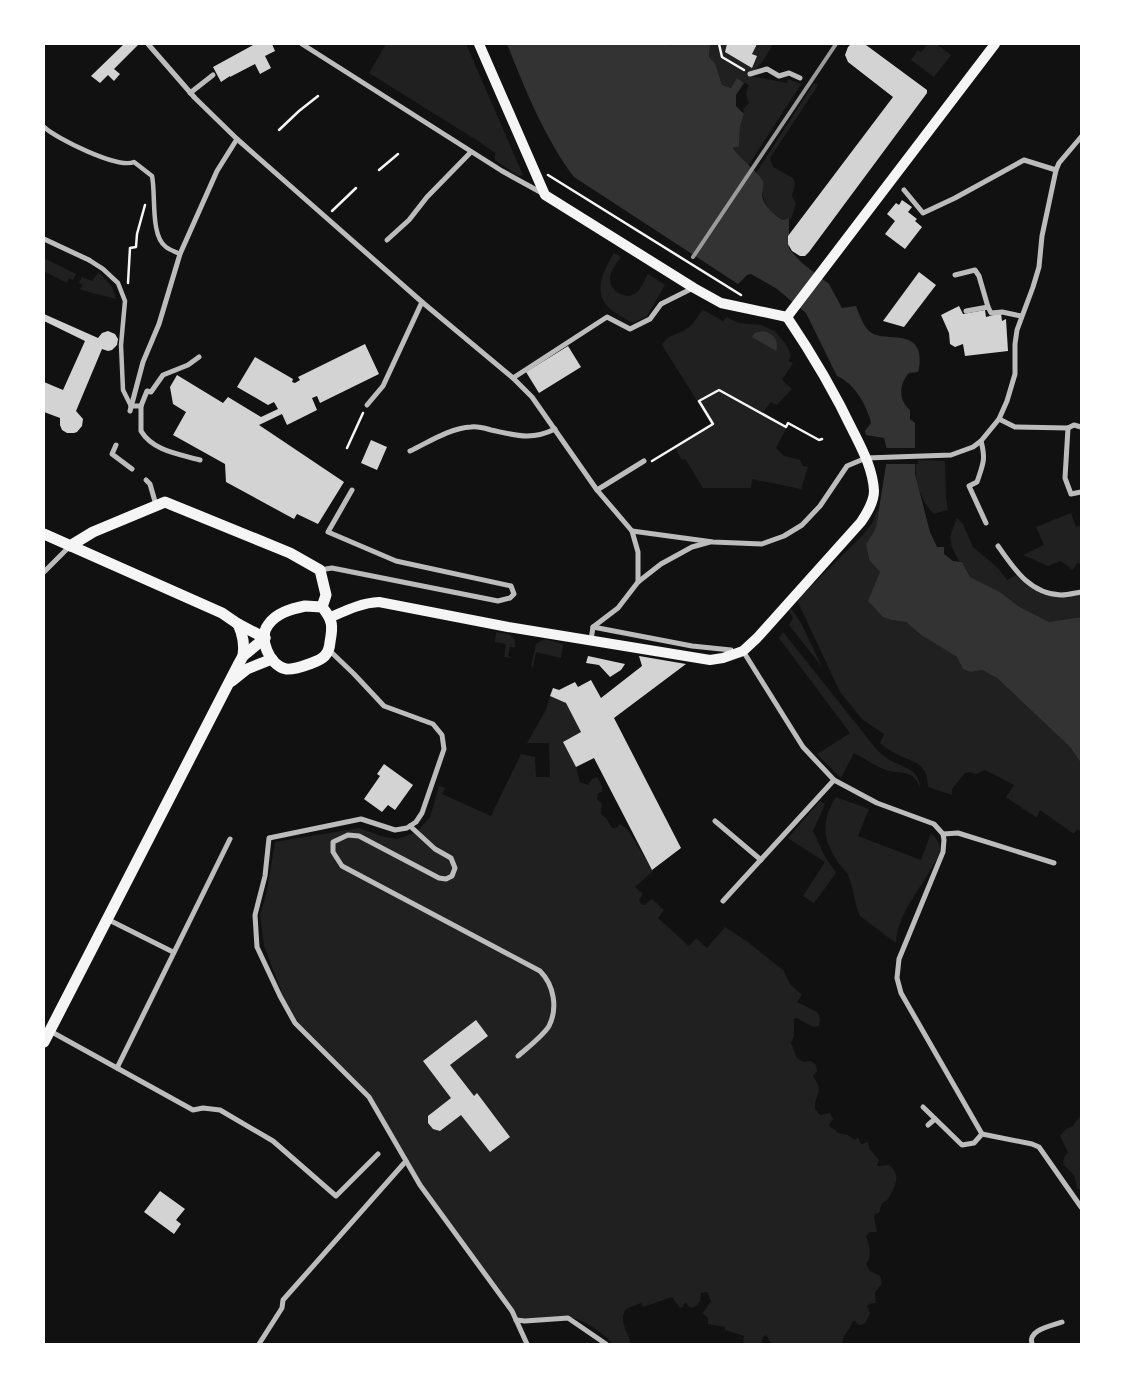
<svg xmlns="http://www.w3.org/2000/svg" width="1125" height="1388" font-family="'Exo 2',sans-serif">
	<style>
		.green { fill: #202020 }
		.water { fill: #333 }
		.pier { fill: #111 }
		.building { fill: #d3d3d3 }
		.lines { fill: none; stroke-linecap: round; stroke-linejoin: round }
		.path { stroke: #f5f5f5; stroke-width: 2.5 }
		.pedestrian { stroke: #bcbcbc; stroke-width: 4.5 }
		.minor { stroke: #bcbcbc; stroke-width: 5 }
		.secondary { stroke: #f5f5f5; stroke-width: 10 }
		.primary { stroke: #f5f5f5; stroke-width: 11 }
		.rail { stroke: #9a9a9a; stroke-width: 4 }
	</style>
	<rect width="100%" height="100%" fill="#111"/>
	<!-- green -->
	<g class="green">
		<polygon points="386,44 466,44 523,175 519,176 495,160 495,153 478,141 369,73"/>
		<path d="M710,44H773L763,61L750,76L787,83L788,79L801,84L748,166L738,155L733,147L739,145L740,127L744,114L743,109L749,103C746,96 745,91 749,85L737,79L731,88L722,85L715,63L709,57Z"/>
		<polygon points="928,44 936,44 951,55 934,77 911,60 918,50 921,52"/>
		<path d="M814,83L818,85L770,158L773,167L793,178L795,183L792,196L796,203L791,220L789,218L783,220L769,210L762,195C766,185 762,180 756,173Z"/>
		<path d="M614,253L621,257C617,263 610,271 610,278C609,292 628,302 638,291C642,287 645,279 648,274L665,285L647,316L633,323C625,318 615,314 609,308C592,291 604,270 614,253Z"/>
		<polygon points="44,258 76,274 73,280 69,278 67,283 44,271"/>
		<path d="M99,272L112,287L116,299C104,295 92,294 80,289L83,285L79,283L82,277L92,281Z"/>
		<path d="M703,310L723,321L727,317L738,323L761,325L775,331L787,346L791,355L789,361L793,363L782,380L792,389L777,405L771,402L763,412L787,427L776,448L784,456L800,460L803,466L808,467L801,489L752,479L751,488H703L685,459L682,460L674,446L711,423L662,345C671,332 677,336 688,328C693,325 698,315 703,310Z"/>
		<path d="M916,460L945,461L946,498L948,510L934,514C920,501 914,478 916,460Z"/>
		<path d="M879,509L876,528L866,544L869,560L880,572L892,620L906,622L921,635L957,657L971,672L982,670L997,678L1070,747L1081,763V832L1077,829L1074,834L1040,810L1037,818L1006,797L1014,785L985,770L976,774L970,772L965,773L952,789V795L928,787C927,764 918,764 901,756C893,753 886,748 880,743L884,734L862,719L840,692L797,600L863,535L873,522L876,512Z"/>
		<polygon points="1071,513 1076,527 1081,525 1081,564 1077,563 1073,570 1061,561 1048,566 1023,555 1044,545 1036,527"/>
		<path d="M957,518L963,524L973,547L998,568L1007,580L1016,575C1035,596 1054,598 1081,594V617L1049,622L1018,606L1000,592L970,577L962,562L959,561C948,540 948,540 957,518Z"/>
		<polygon points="790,607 801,623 822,667 789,625 793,618 788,609"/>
		<path d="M496,632C507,634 517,634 515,647H510L508,656L513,658L504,657L506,644L495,642Z"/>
		<path d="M783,632L877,750C883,756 891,761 898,764C911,770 920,773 920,789C915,768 901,775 886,770C875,766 864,758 854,753L841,778L817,754L850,733L779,638Z"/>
		<polygon points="544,639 563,644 561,658 536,652 533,667 531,666 536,644"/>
		<path d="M550,696L566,703L581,732L563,742L576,767L580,782L588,785L592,779L597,777L602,786V792L598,793L597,799L602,804L601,814L607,819L612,828H616L620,824L628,830L653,871L635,887L642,893V896L639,900L641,904L644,905L652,899L664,910L658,918L689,946L696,938L707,948L725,927L748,942L784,971L790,984L802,995L797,1002L817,1012L820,1018L819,1026L813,1027L797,1018L794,1019V1036L791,1043L797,1058L804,1062L811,1061L816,1065L817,1071L813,1076C825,1093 814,1094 815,1109L820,1115L830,1113L833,1119L829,1125L830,1127L834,1129L838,1133L848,1135L853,1139L855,1140L858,1137L861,1144L868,1142L869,1148L879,1160L877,1165L878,1166L889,1165C900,1174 897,1182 891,1194C888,1199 887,1201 882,1203L879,1213L875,1214L874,1217L877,1232H870L866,1236C869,1245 873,1256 866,1264L870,1271L880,1276C884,1285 880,1286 875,1292L876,1303L869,1304L867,1306L870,1313C867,1319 867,1325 859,1325L855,1321L852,1322C851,1330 843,1333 842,1344H772L766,1335L763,1337L761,1344H743L744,1336L725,1330V1327L708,1324V1318L703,1313L711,1301L708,1293L706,1292L701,1293L700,1302L693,1308L689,1307L686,1303L684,1304L683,1307L680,1308L672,1297L643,1307L641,1303L626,1309C618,1321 628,1332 631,1344H613C603,1333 584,1319 569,1317C552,1314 534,1321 517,1318L421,1184L370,1095L298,1022L283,995L264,946L260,915L267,891L275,842L359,828L381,836L396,839L403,837L417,832L430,817L439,786L445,788L442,794L491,816L521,754L535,757L536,777H550L549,743H527L546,710Z"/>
		<path d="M836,797L869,809L858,836L921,860L931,833C936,838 940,843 940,850C940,856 935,862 932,867C918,893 898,913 896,943L860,916C854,903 854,888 848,875C845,869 839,865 836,859C822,838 822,819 836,797Z"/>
		<polygon points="820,801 825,804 813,831 825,857 836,873 814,903 803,896 825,862 788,838"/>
		<path d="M1081,1115V1191L1077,1188C1076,1184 1076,1180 1074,1176C1070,1167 1056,1166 1068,1152L1060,1136L1066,1129L1072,1127Z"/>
	</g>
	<!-- water -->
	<g class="water">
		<path d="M507,44H669L671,47L670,44H710L709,57L715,63L722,85L731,88L737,78L744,83L736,95V106L744,114L740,127L739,146L733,148C741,160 758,172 763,181C765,186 762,191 762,196C764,206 774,215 783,220L789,218V249L802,263L829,284L842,308L856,306C859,314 863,325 869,331C883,343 914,329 919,353C920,360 920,364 918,372L909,373C899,384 898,400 910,410V419L915,423V474L930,532L937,547H944V554L953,561L962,562L970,577L1000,592L1018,606L1049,622L1081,617V763L1070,747L997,678L982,670L971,672L963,669L957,657L921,635L906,622L892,620L883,617L868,601L880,572L869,560L866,544L876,528L886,465L889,457L884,438L866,435L865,431L871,423C867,405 854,383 837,376L806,313L777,289L751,274L747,275L738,284L574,177C545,139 525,89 507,44Z"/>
		<path d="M762,331C772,332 780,340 776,351L752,337L755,333Z"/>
	</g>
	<!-- pier -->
	<polygon class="pier" points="884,448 918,448 918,464 883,464 886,457"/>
	<!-- building -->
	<g class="building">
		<polygon points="124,44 139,44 114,69 120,74 114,81 108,75 100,83 91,76"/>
		<polygon points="255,44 272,44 275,51 265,56 271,68 260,74 255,64 230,77 230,76 221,82 213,67"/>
		<polygon points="727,44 757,44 752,54 757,56 752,68 725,52"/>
		<polygon points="851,44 866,45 927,90 927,93 809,252 805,256 800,256 792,251 788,244 788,236 893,97 848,62 845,55 848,47"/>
		<polygon points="902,200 912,207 908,212 917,219 915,221 922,227 905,249 885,234 895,221 887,214 896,203 899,205"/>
		<polygon points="919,272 936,285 904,327 883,321"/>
		<polygon points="959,306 963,314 985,310 986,317 1001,313 1002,321 1006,319 1008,351 965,356 963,344 955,347 950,344 949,333 941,315"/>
		<polygon points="44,314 98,338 102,333 108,331 115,334 118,339 117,345 112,350 108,351 102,349 76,411 83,419 82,426 77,432 74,433 67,433 62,430 60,425 60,418 44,412 44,382 63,390 85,341 44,321"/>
		<polygon points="365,344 379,374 320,403 317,396 312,398 317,410 287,425 282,414 259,425 344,482 318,524 297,514 294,519 226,482 225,464 173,435 186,412 173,404 170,387 177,375 223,403 228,397 261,417 278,409 274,402 268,405 237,387 255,357 293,379 292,382 295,383 300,380 298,377"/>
		<polygon points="568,346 581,367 539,393 526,372"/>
		<polygon points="371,440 387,447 377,470 361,463"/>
		<polygon points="588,656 625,664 621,670 610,677 599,665 586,663"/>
		<polygon points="639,656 686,664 614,718 681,848 652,870 594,758 576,767 563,742 581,732 566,703 550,696 553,688 559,690 575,682 578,687 591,680 601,698 642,666"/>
		<polygon points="384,764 413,785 395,810 388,805 382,812 364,799 380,776 377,774"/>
		<polygon points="476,1020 488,1036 450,1065 474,1096 477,1093 510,1137 490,1152 461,1115 440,1131 433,1129 428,1123 428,1116 451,1098 423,1061"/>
		<polygon points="160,1191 185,1209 176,1220 181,1224 174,1234 144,1212"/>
	</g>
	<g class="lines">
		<!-- path -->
		<g class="path">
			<polyline points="719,44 722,57 744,70"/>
			<polyline points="279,130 299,111 318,96"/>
			<polyline points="379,170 398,154"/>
			<polyline points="548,175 741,295"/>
			<polyline points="332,211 356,188"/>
			<polyline points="128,283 130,248 136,247 137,234 145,205"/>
			<polyline points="347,448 363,413"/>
			<polyline points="652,461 713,424 699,401 719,390 786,427 788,423 819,440 822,439"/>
		</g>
		<!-- pedestrian -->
		<g class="pedestrian">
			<path d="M44,127C57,139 118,169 134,162L152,176C156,194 150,236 166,247C170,250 176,252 180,254"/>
			<polyline points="89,260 103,269 118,283 125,301 121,345 123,390 131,406"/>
		</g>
		<!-- minor -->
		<g class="minor">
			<polyline points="148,44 195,98 237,139 422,302 513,378 532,397 597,490 632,531 638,552 638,582"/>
			<polyline points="302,44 502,171 542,193"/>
			<polyline points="750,74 767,69 779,76 789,73 800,78"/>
			<polyline points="190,93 213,75"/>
			<polyline points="904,190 923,213 955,198 1024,160 1056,170"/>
			<polyline points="44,239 89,260"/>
			<polyline points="387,240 409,220 427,197 471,152"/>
			<polyline points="955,275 975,270 979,276 988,307"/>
			<polyline points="966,311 988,307 991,313 1002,312 1021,316"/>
			<polyline points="513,378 607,317 630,329 650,319 661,304 693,288"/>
			<polyline points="367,405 383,386 422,302"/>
			<path d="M131,406H141V431C153,451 179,454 200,460"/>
			<polyline points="141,406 147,391 151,392 163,375 188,365 199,357"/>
			<polyline points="130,411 143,362 159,324 180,254 217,171 237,139"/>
			<polyline points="999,419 1015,427 1068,428 1074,425 1081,427"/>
			<polyline points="1068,428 1065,478 1071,494 1081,492"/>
			<path d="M981,441C986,460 983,464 977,482L969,486L986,523"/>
			<polyline points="116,445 112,454 132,469"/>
			<path d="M410,451C429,442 450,428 471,427C478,426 484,428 491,430C515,435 531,441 555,429"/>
			<polyline points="146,480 150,484 156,505"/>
			<polyline points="597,490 644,461"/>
			<polyline points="632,531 713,542 762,544 784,536 802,525 820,506 847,466 866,458 951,455 973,447 981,441 999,419 1007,401 1015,374 1015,344 1017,330 1033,287 1039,267 1042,236 1056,170 1059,163 1081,137"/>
			<path d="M998,546C1014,569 1030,594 1061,595C1068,595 1075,593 1081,592"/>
			<polyline points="320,570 332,568 498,601 510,598 514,594 511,586 396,561 328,532 352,490"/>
			<polyline points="44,572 70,546"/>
			<polyline points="593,627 692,646 731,650"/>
			<polyline points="591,640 593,627 618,608 638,582 661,564 692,547 710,542"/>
			<polyline points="329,650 354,674 384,706 433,724 442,735 444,749 422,813 416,822 407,828 395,830 361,819 269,838 265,876 255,915 257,947 280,996 295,1023 369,1097 420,1185 512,1311 527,1344"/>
			<polyline points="743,651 803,747 834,780 877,803 934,824 943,834 944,840 943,852 899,959 897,978 901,993 982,1134 1032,1144 1039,1147 1081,1207"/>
			<polyline points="715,821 761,860"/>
			<path d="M410,826L435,849L451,858L455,868L452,876L446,879L439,878L359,836L348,835L333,842V852L342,866L540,971C554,985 558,1008 549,1026C543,1036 527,1048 518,1056"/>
			<polyline points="943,834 958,833 1054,863"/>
			<polyline points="723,901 834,780"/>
			<polyline points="107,919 173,952"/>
			<polyline points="50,1031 193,1110 203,1108 220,1110 273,1141 336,1196 378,1154"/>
			<polyline points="117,1068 230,839"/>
			<polyline points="923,1107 962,1145 974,1143 982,1134"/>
			<polyline points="928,1125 935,1119"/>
			<polyline points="516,1320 525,1321 568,1318 606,1344"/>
			<polyline points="259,1344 282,1308 283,1300 406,1161"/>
			<path d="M1032,1344C1027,1330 1051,1326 1062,1322"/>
		</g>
		<!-- secondary -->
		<g class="secondary">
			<polyline points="479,44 545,195 694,288 721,303 787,317"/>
			<polyline points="787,317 995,44"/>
			<path d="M331,617C347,610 361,603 379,602L508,627L710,660L723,658L743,651L757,638L861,522C867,513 874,502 874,491C873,470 863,451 854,433C835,393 812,354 787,317"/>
		</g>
		<!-- primary -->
		<g class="primary">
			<polyline points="44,534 222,613 238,624 265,638"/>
			<polyline points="70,546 93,532 165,502 290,553 320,570 326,595 322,607"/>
			<path d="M305,606L322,607C333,620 333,626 330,642C329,655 323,659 312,663C304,666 294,670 286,669C269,665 258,638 268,625C276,613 291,609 305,606Z"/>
			<path d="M238,624C243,635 245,644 243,656"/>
			<polyline points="232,681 247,669 272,659"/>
			<polyline points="44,1042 238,665 243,656 265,638"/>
		</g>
		<!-- rail -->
		<polyline class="rail" points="693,257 836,44"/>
	</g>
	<!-- border -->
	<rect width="1125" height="1388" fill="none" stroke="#ffffff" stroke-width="90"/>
</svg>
